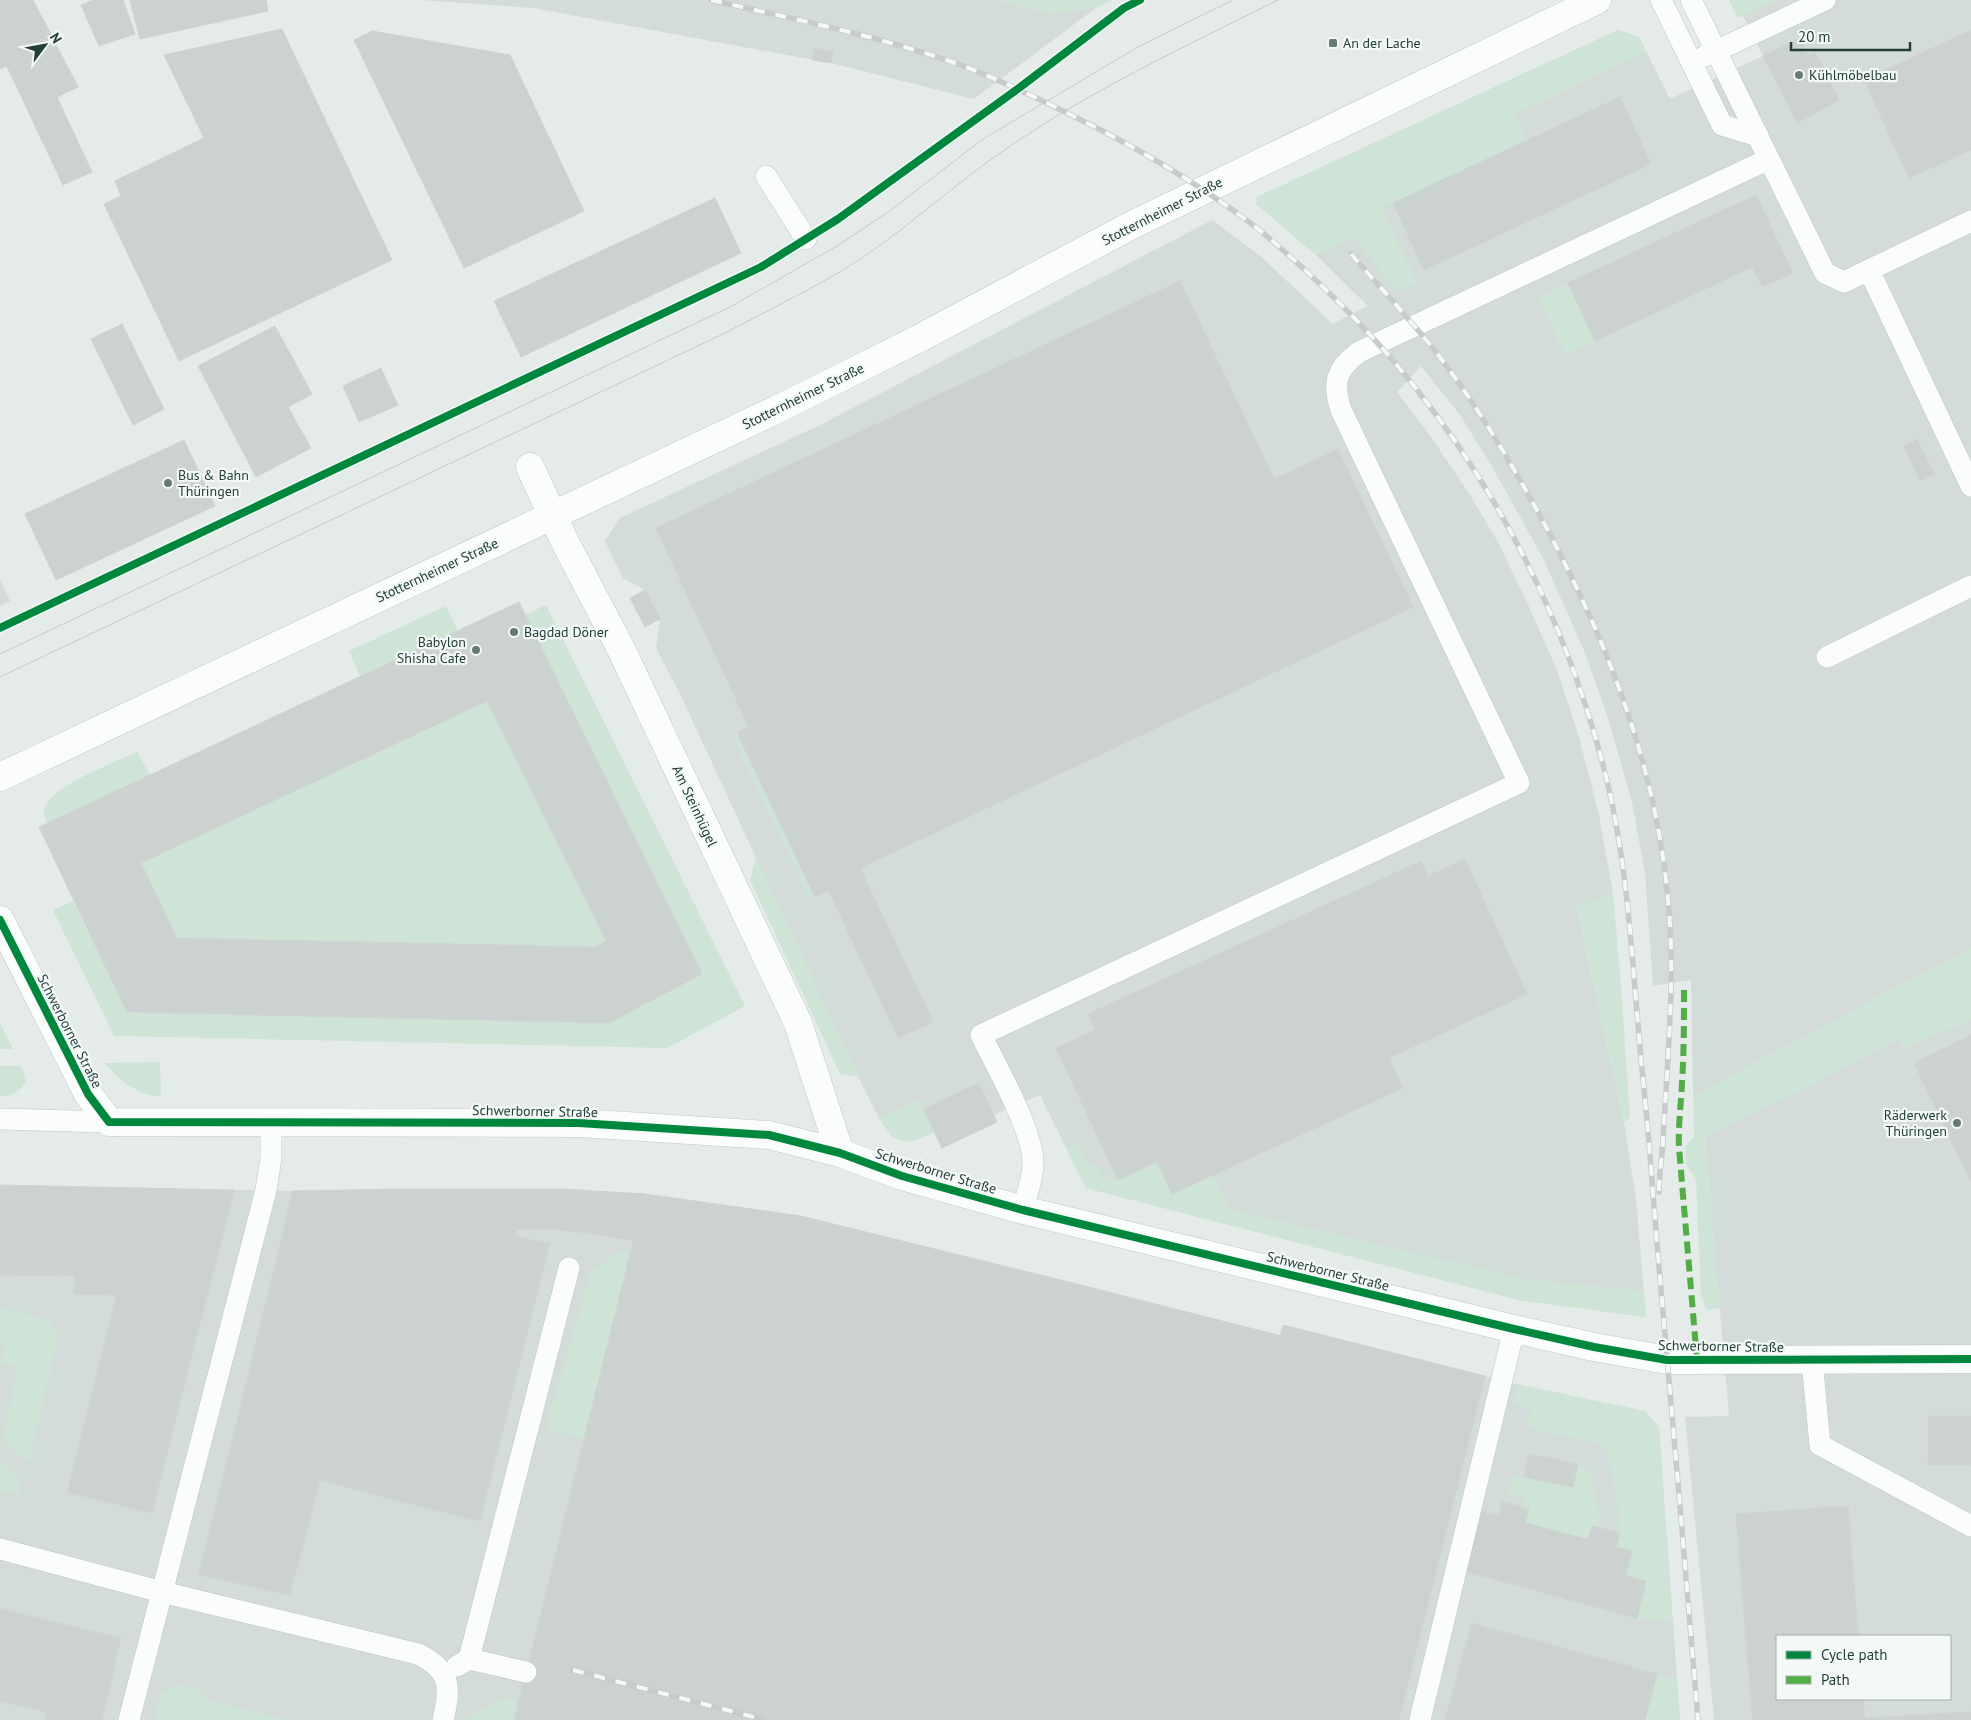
<svg xmlns="http://www.w3.org/2000/svg" width="1971" height="1720" font-family="'PT Sans',sans-serif">
	<style>
		.built { fill: #d3dcd9; fill-rule: evenodd }
		.green { fill: #cee4d7 }
		.building { fill: #ccd2d0; stroke: #ced4d2; fill-rule: evenodd }
		.lines { fill: none; stroke-linecap: round; stroke-linejoin: round }
		.lane-casing { stroke: #c2c8c6; stroke-width: 22 }
		.street-casing { stroke: #c2c8c6; stroke-width: 29 }
		.secondary-casing { stroke: #c1c8c6; stroke-width: 29 }
		.lane { stroke: #fbfcfc; stroke-width: 21 }
		.street { stroke: #fbfcfc; stroke-width: 28 }
		.secondary { stroke: #fbfcfc; stroke-width: 28 }
		.tram { stroke: #c7ccca; stroke-width: 1 }
		.rail-casing { stroke: #c7ccca; stroke-width: 5.5 }
		.rail { stroke: #f4f9f7; stroke-width: 4; stroke-dasharray: 11; stroke-linecap: butt }
		.quiet { stroke: #53ad46; stroke-width: 6; stroke-dasharray: 12 6; stroke-linecap: butt }
		.cycleway-casing { stroke: #f4f9f7; stroke-width: 11 }
		.cycleway { stroke: #00873e; stroke-width: 8 }
		.poi-dot { fill: #667b77; stroke: #f4f9f7; stroke-width: 2 }
		.labels { text-anchor: middle; dominant-baseline: central; stroke-width: 4.5; stroke-linejoin: round; paint-order: stroke }
		.poi-label { font-size: 14px; fill: #223f3a; stroke: #f4f9f7; text-anchor: start }
		.street-label { font-size: 14px; fill: #223f3a; stroke: #f4f9f7 }
	</style>
	<rect width="100%" height="100%" fill="#e5ebe9"/>
	<!-- built -->
	<g class="built">
		<polygon points="421,0 1111,0 1096,8 974,99 831,63 533,8"/>
		<polygon points="1729,0 1971,0 1971,948 1693,1096 1691,980 1653,986 1645,873 1632,802 1609,721 1585,653 1543,558 1490,463 1460,415 1421,366 1397,392 1429,434 1470,495 1498,542 1529,607 1557,670 1579,737 1599,815 1613,893 1577,907 1624,1123 1636,1199 1646,1317 1519,1300 1086,1188 1040,1095 994,1115 997,1122 942,1148 934,1132 911,1142 893,1138 879,1118 858,1077 680,694 656,648 660,619 645,590 623,578 605,541 620,518 820,425 1212,220 1259,255 1333,324 1368,306 1316,255 1256,204 1257,197 1618,30 1639,37 1670,99 1763,56 1743,16 1738,18"/>
		<polygon points="0,579 10,601 0,606"/>
		<path d="M1971,1019V1720H1714L1685,1417L1729,1416L1705,1137L1803,1089L1898,1039L1904,1048ZM1777,1636H1950V1699H1777Z"/>
		<polygon points="0,1185 293,1191 466,1189 645,1194 801,1216 1280,1335 1283,1325 1516,1384 1645,1411 1659,1427 1680,1720 0,1720"/>
	</g>
	<!-- green -->
	<g class="green">
		<polygon points="995,0 1111,0 1096,8 1050,14"/>
		<polygon points="1729,0 1777,0 1738,18"/>
		<polygon points="1618,30 1639,37 1646,52 1515,114 1527,140 1381,208 1417,283 1398,293 1354,238 1316,255 1256,204 1257,197"/>
		<polygon points="1568,283 1595,341 1565,355 1538,298"/>
		<polygon points="546,605 745,1006 667,1048 114,1036 53,910 73,901 128,1012 609,1023 702,974 525,615"/>
		<polygon points="446,606 458,631 360,676 349,651"/>
		<polygon points="487,701 606,941 595,947 177,938 141,863"/>
		<polygon points="737,733 815,897 810,900 732,735"/>
		<path d="M137,752L150,775L47,823C44,817 42,811 46,805C59,783 113,763 137,752Z"/>
		<polygon points="756,856 848,1055 858,1077 840,1074 750,880"/>
		<polygon points="1613,893 1621,986 1630,1117 1624,1123 1577,906"/>
		<polygon points="1971,948 1971,1019 1904,1048 1898,1039 1803,1089 1705,1137 1720,1308 1707,1310 1701,1297 1696,1179 1686,1165 1686,1146 1694,1136 1693,1096"/>
		<polygon points="0,1023 13,1049 0,1049"/>
		<path d="M160,1062L161,1097C133,1092 122,1083 105,1063Z"/>
		<path d="M0,1066H21L26,1081C20,1092 12,1096 0,1096Z"/>
		<path d="M919,1099L934,1132C907,1147 896,1145 879,1118Z"/>
		<polygon points="1078,1143 1087,1163 1097,1166 1104,1176 1118,1180 1157,1162 1172,1194 1214,1175 1229,1209 1524,1279 1644,1291 1646,1317 1519,1300 1086,1188 1066,1148"/>
		<polygon points="620,1251 630,1254 584,1439 546,1429 591,1271"/>
		<polygon points="0,1307 49,1320 59,1333 29,1463 3,1439 17,1367 1,1363 4,1346 0,1345"/>
		<polygon points="1516,1384 1645,1411 1659,1427 1672,1622 1637,1618 1646,1582 1626,1576 1632,1551 1616,1547 1620,1533 1616,1532 1619,1517 1608,1454 1602,1444 1528,1428 1530,1409 1513,1402"/>
		<polygon points="0,1460 21,1479 17,1495 0,1489"/>
		<polygon points="1578,1464 1586,1468 1590,1473 1600,1515 1596,1527 1592,1526 1588,1540 1525,1523 1529,1510 1524,1508 1526,1499 1509,1494 1512,1475 1573,1487"/>
		<polygon points="1657,1674 1677,1680 1680,1720 1645,1720"/>
		<polygon points="174,1684 198,1690 204,1699 286,1720 154,1720 160,1695"/>
		<polygon points="505,1697 518,1701 514,1720 465,1720"/>
	</g>
	<!-- building -->
	<g class="building">
		<polygon points="0,0 33,0 62,56 14,81 0,53"/>
		<polygon points="94,0 123,0 135,34 99,46 81,5"/>
		<polygon points="130,0 266,0 268,11 140,39"/>
		<polygon points="282,29 392,260 179,361 104,204 121,196 115,181 204,138 164,55"/>
		<polygon points="1971,30 1971,150 1909,178 1864,80"/>
		<polygon points="372,31 510,55 584,211 464,268 354,40"/>
		<polygon points="1800,38 1808,55 1815,52 1839,100 1797,123 1763,56"/>
		<polygon points="814,49 833,52 831,63 812,60"/>
		<polygon points="0,53 6,66 0,69"/>
		<polygon points="62,56 78,87 28,111 14,81"/>
		<polygon points="57,97 92,172 63,185 28,111"/>
		<polygon points="1620,97 1651,164 1424,270 1393,203"/>
		<polygon points="1756,195 1793,273 1762,287 1752,267 1595,341 1568,283"/>
		<polygon points="715,198 741,253 521,357 494,301"/>
		<polygon points="1180,281 1274,479 749,727 656,528"/>
		<polygon points="122,324 164,409 133,425 91,339"/>
		<polygon points="275,326 312,394 288,407 311,448 256,477 198,366"/>
		<polygon points="381,368 398,405 359,422 343,386"/>
		<polygon points="1917,439 1934,474 1920,481 1904,446"/>
		<polygon points="184,440 215,506 56,580 25,514"/>
		<polygon points="1338,449 1413,607 860,868 785,710"/>
		<polygon points="645,590 660,619 645,627 630,598"/>
		<path d="M519,602L702,974L609,1023L127,1012L39,827ZM487,701L606,941L595,947L177,938L141,863Z"/>
		<polygon points="785,710 863,874 815,897 737,733"/>
		<polygon points="1465,859 1527,994 1389,1058 1357,988 1126,1095 1157,1162 1118,1180 1056,1048"/>
		<polygon points="1421,861 1428,877 1096,1030 1088,1014"/>
		<polygon points="863,874 933,1022 898,1038 829,891"/>
		<polygon points="1357,988 1403,1088 1172,1194 1126,1095"/>
		<polygon points="1971,1035 1971,1182 1914,1063"/>
		<polygon points="979,1083 997,1122 942,1148 924,1109"/>
		<polygon points="0,1185 234,1190 152,1513 67,1492 117,1295 74,1294 75,1276 0,1275"/>
		<polygon points="395,1189 290,1595 199,1575 293,1191"/>
		<polygon points="395,1189 466,1189 388,1498 320,1480"/>
		<polygon points="466,1189 563,1189 645,1194 634,1240 557,1229 456,1230"/>
		<polygon points="645,1194 801,1216 1073,1283 964,1720 801,1720 812,1671 687,1641 668,1720 514,1720"/>
		<polygon points="516,1229 514,1236 550,1244 538,1290 446,1267 456,1230"/>
		<polygon points="446,1267 538,1290 480,1521 388,1498"/>
		<polygon points="1073,1283 1281,1336 1185,1720 964,1720"/>
		<polygon points="1283,1325 1485,1376 1399,1720 1185,1720"/>
		<polygon points="1929,1416 1971,1416 1971,1465 1928,1465"/>
		<polygon points="1528,1454 1578,1464 1573,1487 1524,1477"/>
		<polygon points="1502,1502 1529,1509 1525,1523 1498,1516"/>
		<polygon points="1848,1506 1858,1636 1777,1636 1777,1685 1750,1687 1736,1514"/>
		<polygon points="1480,1511 1632,1551 1617,1613 1464,1571"/>
		<polygon points="1592,1526 1620,1533 1616,1547 1588,1540"/>
		<polygon points="1626,1576 1646,1581 1637,1618 1617,1613"/>
		<polygon points="0,1609 121,1638 102,1720 44,1720 46,1712 0,1701"/>
		<polygon points="1472,1623 1657,1674 1645,1720 1573,1720 1529,1708 1526,1719 1451,1698"/>
		<polygon points="687,1641 812,1671 801,1720 668,1720"/>
		<polygon points="1777,1685 1777,1699 1863,1699 1865,1720 1753,1720 1750,1687"/>
		<polygon points="1451,1698 1526,1719 1528,1720 1445,1720"/>
		<polygon points="1529,1708 1573,1720 1528,1720 1526,1719"/>
		<polygon points="1971,1712 1971,1720 1865,1720 1865,1718"/>
	</g>
	<g class="lines">
		<defs>
			<g id="lane">
				<polyline points="1661,0 1722,125 1758,136"/>
				<polyline points="1691,0 1769,159"/>
				<polyline points="1705,56 1825,0"/>
				<polyline points="766,176 806,239"/>
				<polyline points="1869,270 1971,486"/>
				<polyline points="1827,657 1971,586"/>
				<polyline points="0,1119 109,1122"/>
				<path d="M1023,1210C1026,1195 1033,1179 1033,1164C1034,1132 996,1066 981,1035L1519,783L1341,410C1332,383 1336,369 1359,352L1769,159L1825,273L1844,282L1971,221"/>
				<polyline points="1812,1360 1820,1445 1971,1526"/>
				<path d="M0,1549L162,1592L418,1654C451,1670 451,1687 443,1720"/>
				<polyline points="469,1659 569,1268"/>
				<polyline points="457,1666 469,1659 526,1672"/>
				<polyline points="129,1720 266,1190 271,1158 271,1122"/>
				<polyline points="1420,1720 1514,1329"/>
			</g>
			<polyline id="street" points="530,467 565,542 621,649 798,1023 840,1153"/>
			<g id="secondary">
				<polyline points="0,777 784,406 920,338 1132,225 1597,0"/>
				<polyline points="0,920 88,1094 109,1122 579,1123 769,1135 840,1153 902,1176 1023,1210 1514,1329 1594,1347 1667,1360 1971,1359"/>
			</g>
		</defs>
		<!-- lane casing -->
		<use href="#lane" class="lane-casing"/>
		<!-- street casing -->
		<use href="#street" class="street-casing"/>
		<!-- secondary casing -->
		<use href="#secondary" class="secondary-casing"/>
		<!-- lane -->
		<use href="#lane" class="lane"/>
		<!-- street -->
		<use href="#street" class="street"/>
		<!-- secondary -->
		<use href="#secondary" class="secondary"/>
		<!-- tram -->
		<g class="tram">
			<polyline points="0,654 730,307 837,246 887,213 983,139 1138,47 1233,0"/>
			<path d="M0,677L723,334C763,313 804,293 843,270C899,236 947,190 1000,153C1087,92 1184,47 1278,0"/>
		</g>
		<defs>
			<g id="rail">
				<path d="M711,0C794,19 878,36 958,64C1003,81 1046,102 1089,124C1142,151 1193,181 1241,216C1271,238 1298,263 1324,288C1459,416 1554,581 1602,761C1630,864 1632,973 1643,1079C1650,1145 1654,1212 1660,1278C1673,1425 1686,1573 1698,1720"/>
				<path d="M1351,254C1378,285 1406,315 1432,347C1470,395 1503,449 1533,503C1601,626 1655,757 1668,899C1676,980 1667,1060 1663,1141C1662,1158 1659,1175 1659,1192"/>
				<polyline points="573,1670 765,1720"/>
			</g>
		</defs>
		<!-- rail casing -->
		<use href="#rail" class="rail-casing"/>
		<!-- rail -->
		<use href="#rail" class="rail"/>
		<!-- quiet -->
		<path class="quiet" d="M1684,990C1684,1021 1684,1052 1682,1083C1681,1105 1678,1126 1679,1148L1697,1360"/>
		<defs>
			<g id="cycleway">
				<polyline points="0,628 761,267 838,219 1019,88 1124,8 1140,0"/>
				<polyline points="0,920 88,1094 109,1122 579,1123 769,1135 840,1153 902,1176 1023,1210 1514,1329 1594,1347 1667,1360 1971,1359"/>
			</g>
		</defs>
		<!-- cycleway casing -->
		<use href="#cycleway" class="cycleway-casing"/>
		<!-- cycleway -->
		<use href="#cycleway" class="cycleway"/>
	</g>
	<!-- markers -->
	<g class="poi-dot">
		<rect x="1328" y="38" width="10" height="10" rx="2.5"/>
		<circle cx="1799" cy="75" r="5"/>
		<circle cx="168" cy="483" r="5"/>
		<circle cx="514" cy="632" r="5"/>
		<circle cx="476" cy="650" r="5"/>
		<circle cx="1957" cy="1123" r="5"/>
	</g>
	<g class="labels">
		<!-- poi labels -->
		<g class="poi-label">
			<text x="1343" y="43">An der Lache</text>
			<text x="1809" y="75">Kühlmöbelbau</text>
			<text x="178" y="475">Bus &amp; Bahn<tspan x="178" dy="16">Thüringen</tspan></text>
			<text x="524" y="632">Bagdad Döner</text>
			<text x="466" y="642" text-anchor="end">Babylon<tspan x="466" dy="16">Shisha Cafe</tspan></text>
			<text x="1947" y="1115" text-anchor="end">Räderwerk<tspan x="1947" dy="16">Thüringen</tspan></text>
		</g>
		<!-- street labels -->
		<g class="street-label">
			<text transform="translate(1162 211) rotate(-27)">Stotternheimer Straße</text>
			<text transform="translate(803 396) rotate(-26)">Stotternheimer Straße</text>
			<text transform="translate(437 570) rotate(-25)">Stotternheimer Straße</text>
			<text transform="translate(695 806) rotate(65)">Am Steinhügel</text>
			<text transform="translate(70 1031) rotate(63)">Schwerborner Straße</text>
			<text transform="translate(535 1111) rotate(1)">Schwerborner Straße</text>
			<text transform="translate(936 1171) rotate(17)">Schwerborner Straße</text>
			<text transform="translate(1328 1271) rotate(14)">Schwerborner Straße</text>
			<text transform="translate(1721 1346) rotate(1)">Schwerborner Straße</text>
		</g>
	</g>
	<!-- legend -->
	<rect x="1776" y="1635" width="175" height="65" fill="#f4f9f7" stroke="#a0afab"/>
	<rect x="1786" y="1651" width="25" height="8" fill="#00873e" stroke="#a0afab"/>
	<text x="1821" y="1660" font-size="15" fill="#223f3a">Cycle path</text>
	<rect x="1786" y="1676" width="25" height="8" fill="#53ad46" stroke="#a0afab"/>
	<text x="1821" y="1685" font-size="15" fill="#223f3a">Path</text>
	<!-- north arrow -->
	<g transform="translate(45 45) rotate(58)" stroke="#f4f9f7" stroke-width="4" paint-order="stroke">
	<path d="M0-4L9 19L0 12L-9 19Z" fill="#223f3a"/>
	<text y="-8" font-size="14" font-weight="bold" text-anchor="middle" fill="#223f3a">N</text>
	</g>
	<!-- scale -->
	<path d="M1791 42v8h119v-8" fill="none" stroke="#223f3a" stroke-width="2.5"/>
	<text x="1798" y="42" font-size="15" fill="#223f3a" stroke="#f4f9f7" stroke-width="4" paint-order="stroke">20 m</text>
</svg>
